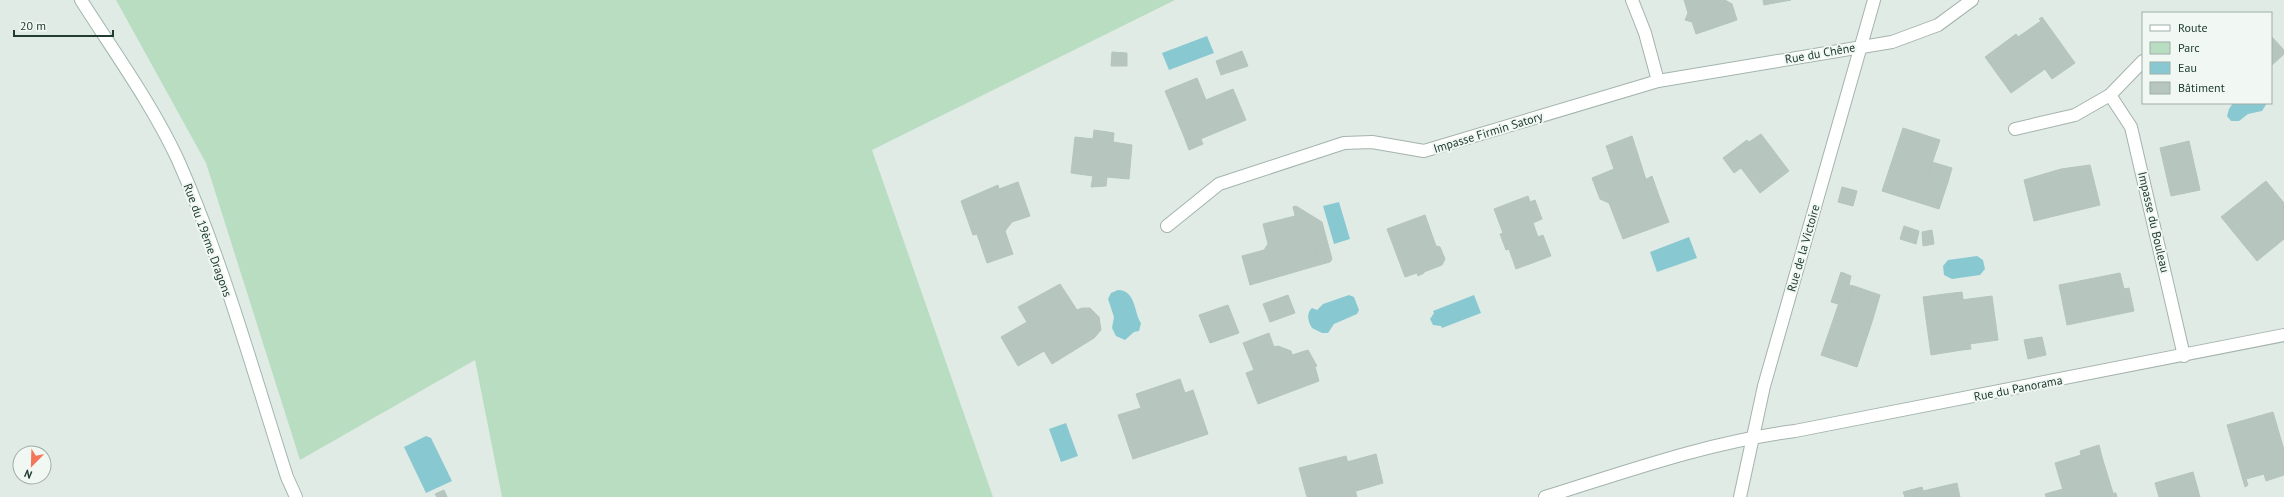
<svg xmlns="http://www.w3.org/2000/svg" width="2284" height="497" font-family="'PT Sans',sans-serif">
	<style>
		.green { fill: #b9ddc1 }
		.water { fill: #88c9d1 }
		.building { fill: #b6c6bf; stroke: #b3c5bd }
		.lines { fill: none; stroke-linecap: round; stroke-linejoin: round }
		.lane-casing { stroke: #a4b3ad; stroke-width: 14 }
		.street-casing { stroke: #a4b3ad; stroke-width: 14 }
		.secondary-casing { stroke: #9fb7ad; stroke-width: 14 }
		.lane { stroke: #fff; stroke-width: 12 }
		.street { stroke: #fff; stroke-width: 12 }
		.secondary { stroke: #fff; stroke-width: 12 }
		.labels { text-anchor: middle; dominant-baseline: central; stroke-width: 4; stroke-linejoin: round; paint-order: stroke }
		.street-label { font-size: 12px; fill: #213c33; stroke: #f1f8f4 }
	</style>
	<rect width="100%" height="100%" fill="#e1ebe6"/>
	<!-- green -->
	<polygon class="green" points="116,0 1175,0 872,150 993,497 502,497 475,360 300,460 206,163"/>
	<!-- water -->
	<g class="water">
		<polygon points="1207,36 1214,53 1169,70 1162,53"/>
		<polygon points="2233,103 2267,103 2262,111 2248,114 2239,121 2231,121 2227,116 2229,109"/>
		<polygon points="1339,202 1350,239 1334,244 1323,206"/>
		<polygon points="1689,237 1697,258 1657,272 1650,252"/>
		<polygon points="1977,256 1983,260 1985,269 1980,275 1952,279 1944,275 1943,266 1948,260"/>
		<path d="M1118,290C1136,290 1134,313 1141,323L1139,331L1134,332L1125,340L1116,336L1112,328L1114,317L1108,299L1111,293Z"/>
		<path d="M1349,295L1354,297L1359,310L1357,314L1334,324L1328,333H1322L1312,328C1308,322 1306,313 1312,308L1317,310L1323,304Z"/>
		<polygon points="1474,295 1481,313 1442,328 1441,326 1433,325 1430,319 1434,313 1433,311"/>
		<polygon points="1066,423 1078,456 1061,462 1049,429"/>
		<polygon points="426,436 431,438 452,481 426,493 404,447"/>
	</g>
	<!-- building -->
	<g class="building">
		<polygon points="1684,0 1725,0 1732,4 1737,20 1696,34 1692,22 1685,20 1688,13"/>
		<polygon points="1763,0 1791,0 1764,5"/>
		<polygon points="2042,17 2075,63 2052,79 2045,69 2011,93 1985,57 2016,34 2018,37 2041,21 2039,19"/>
		<polygon points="2271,36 2284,50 2284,54 2271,66"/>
		<polygon points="1242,51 1248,66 1221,75 1216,61"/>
		<polygon points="1112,52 1127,53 1127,66 1111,66"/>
		<polygon points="1197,78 1206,100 1233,89 1246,120 1191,143 1187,132 1183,134 1165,91"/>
		<polygon points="1903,128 1940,140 1928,175 1948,182 1939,209 1882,191"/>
		<polygon points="1094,130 1114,133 1113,142 1132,145 1129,179 1107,177 1106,186 1091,187 1093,176 1071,173 1075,137 1093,139"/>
		<polygon points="1187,132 1191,143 1201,139 1203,144 1189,150 1183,134"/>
		<polygon points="1761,134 1789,171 1760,193 1741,168 1734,173 1723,158 1747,140 1749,142"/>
		<polygon points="1632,136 1649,189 1609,203 1600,199 1592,178 1614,169 1606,146"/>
		<polygon points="2189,141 2200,190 2171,196 2160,148"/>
		<polygon points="1932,162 1952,168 1948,182 1928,175"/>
		<polygon points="2090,165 2100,205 2034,221 2024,180 2061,169"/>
		<polygon points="1652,176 1659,196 1652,197 1645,180"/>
		<polygon points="2266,181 2284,203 2284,239 2257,261 2221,217"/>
		<polygon points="1018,182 1030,216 1012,222 1005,231 1013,254 987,263 977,234 973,235 961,201 998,185 999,189"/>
		<polygon points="1842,187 1857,191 1853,206 1838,202"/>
		<polygon points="1649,189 1652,197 1659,196 1669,222 1623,239 1609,203"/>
		<polygon points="1528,196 1530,202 1535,200 1542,219 1533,223 1538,237 1543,235 1551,256 1516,269 1509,249 1506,250 1500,234 1503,233 1494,209"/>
		<polygon points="1296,206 1322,222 1332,259 1330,262 1319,265 1309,229 1299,232 1293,207"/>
		<polygon points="1425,215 1436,246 1440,247 1445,259 1442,265 1424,272 1424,273 1418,276 1417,273 1405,277 1387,229"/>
		<polygon points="1295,216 1299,232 1309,229 1319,265 1250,285 1242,256 1264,250 1268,244 1263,224"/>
		<polygon points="1904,226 1919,231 1916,244 1900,239"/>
		<polygon points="1932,230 1934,244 1923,246 1922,232"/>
		<polygon points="1841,272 1851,276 1849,285 1854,286 1848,303 1840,300 1838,304 1831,302"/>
		<polygon points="2120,273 2124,289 2129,288 2134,311 2067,325 2059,285"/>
		<polygon points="1060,284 1077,310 1082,308 1090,308 1099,317 1101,330 1094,338 1052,364 1044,351 1018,366 1001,337 1027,322 1018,307"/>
		<polygon points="1854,286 1880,295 1872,322 1849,314 1852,304 1848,303"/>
		<polygon points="1962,292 1963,300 1946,302 1945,294"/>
		<polygon points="1945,294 1946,302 1992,296 1998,340 1962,345 1962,350 1931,355 1923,297"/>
		<polygon points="1288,295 1295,313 1270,322 1263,304"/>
		<polygon points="1840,300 1852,304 1849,314 1872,322 1857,367 1821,355"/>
		<polygon points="1228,305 1239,333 1210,343 1199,315"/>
		<polygon points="1269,333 1274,347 1278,346 1291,351 1292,355 1308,350 1317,366 1315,367 1319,381 1258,404 1246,373 1254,370 1243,343"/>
		<polygon points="2042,337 2046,355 2028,359 2024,340"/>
		<polygon points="1970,344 1971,349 1962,350 1962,345"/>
		<polygon points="1180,379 1185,393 1193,390 1208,434 1133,459 1118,415 1141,408 1136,394"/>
		<polygon points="2273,412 2284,450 2284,475 2266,481 2264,474 2246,479 2248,485 2245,487 2227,425"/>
		<polygon points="2099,445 2102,457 2083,463 2080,451"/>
		<polygon points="1376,454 1383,483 1356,491 1347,462"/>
		<polygon points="2081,455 2083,463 2102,457 2113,493 2116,493 2117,497 2065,497 2055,463"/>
		<polygon points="1346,456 1357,497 1307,497 1299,468"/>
		<polygon points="2193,472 2200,497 2159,497 2155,483"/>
		<polygon points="1957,483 1960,497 1905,497 1903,492 1922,487 1923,491"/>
		<polygon points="2063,489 2065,497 2046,497 2045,494"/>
		<polygon points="444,490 447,497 437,497 435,494"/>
	</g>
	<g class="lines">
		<defs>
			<polyline id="lane" points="1632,0 1645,33 1658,81"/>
			<g id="street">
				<polyline points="2110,95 2131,127 2184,356"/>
				<polyline points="2015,129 2075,115 2110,95 2143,61"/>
				<polyline points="1167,226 1219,184 1344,143 1372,142 1424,151 1658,81 1892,42 1938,25 1972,0"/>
				<path d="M1545,497C1628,471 1709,442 1795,431L2284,335"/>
				<polyline points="1740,497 1764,386 1874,0"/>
			</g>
			<path id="secondary" d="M81,0C114,52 152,104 178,160C223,262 253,371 287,477L296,497"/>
		</defs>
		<!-- lane casing -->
		<use href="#lane" class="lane-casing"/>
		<!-- street casing -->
		<use href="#street" class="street-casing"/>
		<!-- secondary casing -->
		<use href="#secondary" class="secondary-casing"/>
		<!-- lane -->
		<use href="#lane" class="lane"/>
		<!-- street -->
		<use href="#street" class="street"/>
		<!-- secondary -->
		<use href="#secondary" class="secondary"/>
	</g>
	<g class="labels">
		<!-- street labels -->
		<g class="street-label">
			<text transform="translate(1820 53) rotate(-10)">Rue du Chêne</text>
			<text transform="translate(1488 132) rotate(-17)">Impasse Firmin Satory</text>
			<text transform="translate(2154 222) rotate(77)">Impasse du Bouleau</text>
			<text transform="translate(208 240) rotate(70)">Rue du 19ème Dragons</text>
			<text transform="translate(1803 248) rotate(-74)">Rue de la Victoire</text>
			<text transform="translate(2018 388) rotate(-11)">Rue du Panorama</text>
		</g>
	</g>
	<!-- legend -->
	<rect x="2142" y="12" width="130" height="92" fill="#f1f8f4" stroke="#9eada7"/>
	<rect x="2150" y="25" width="20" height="6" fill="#ffffff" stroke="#9eada7"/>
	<text x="2178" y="32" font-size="12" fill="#213c33">Route</text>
	<rect x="2150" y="42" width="20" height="12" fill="#b9ddc1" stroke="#9eada7"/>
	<text x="2178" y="52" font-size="12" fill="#213c33">Parc</text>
	<rect x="2150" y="62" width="20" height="12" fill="#88c9d1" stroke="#9eada7"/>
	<text x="2178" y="72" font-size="12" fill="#213c33">Eau</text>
	<rect x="2150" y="82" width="20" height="12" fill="#b6c6bf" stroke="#9eada7"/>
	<text x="2178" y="92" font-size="12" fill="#213c33">Bâtiment</text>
	<!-- north arrow -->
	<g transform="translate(32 465) rotate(203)"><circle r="19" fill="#f1f8f4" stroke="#9eada7"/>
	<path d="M0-3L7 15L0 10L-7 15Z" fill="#f27658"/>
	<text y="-6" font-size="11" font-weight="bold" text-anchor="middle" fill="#213c33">N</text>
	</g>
	<!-- scale -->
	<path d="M14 30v6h99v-6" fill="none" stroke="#213c33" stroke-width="2"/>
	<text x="20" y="30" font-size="12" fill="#213c33" stroke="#f1f8f4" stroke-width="3" paint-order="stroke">20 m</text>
</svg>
